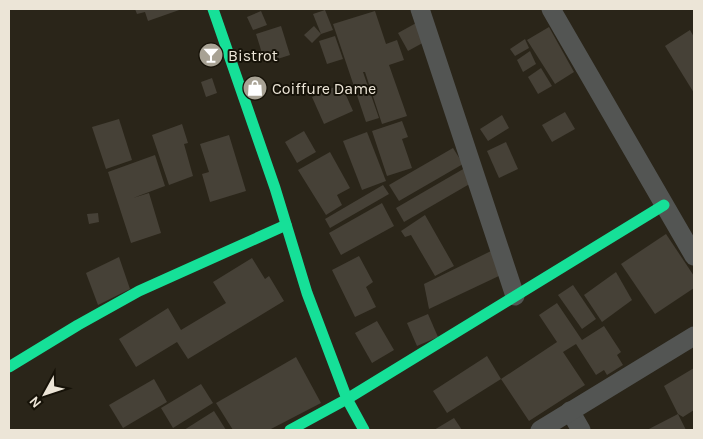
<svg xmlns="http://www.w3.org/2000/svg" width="703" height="439" font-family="Karla,sans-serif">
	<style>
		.building { fill: #464137 }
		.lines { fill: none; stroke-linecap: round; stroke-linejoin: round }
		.street { stroke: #535553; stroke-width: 19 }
		.fast { stroke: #16e098; stroke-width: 11 }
		.labels { text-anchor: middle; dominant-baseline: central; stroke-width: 4; stroke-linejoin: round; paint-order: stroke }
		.poi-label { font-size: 16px; fill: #ece5d7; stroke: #161208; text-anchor: start }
	</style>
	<rect width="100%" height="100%" fill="#2a2519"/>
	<!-- building -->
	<g class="building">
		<polygon points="135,9 182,9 148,21 145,12 137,14"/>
		<polygon points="325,10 333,30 321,34 312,43 304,35 314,26 321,34 313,14"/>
		<polygon points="261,11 267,25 253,30 247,17"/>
		<polygon points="375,11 386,44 397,40 404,60 389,65 407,116 382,124 365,72 363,72 379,118 366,122 333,24"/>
		<polygon points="418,22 428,40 408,51 398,33"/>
		<polygon points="281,26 290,55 265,63 256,34"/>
		<polygon points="549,27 574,72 555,84 527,40"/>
		<polygon points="690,30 694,37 694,93 665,46"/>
		<polygon points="335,36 343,59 327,64 319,41"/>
		<polygon points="525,39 529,48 515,56 510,49"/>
		<polygon points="530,51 536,64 523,72 517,60"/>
		<polygon points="541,68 552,86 538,94 528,77"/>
		<polygon points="212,78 217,93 206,97 201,82"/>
		<polygon points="341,84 353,111 324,124 312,97"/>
		<polygon points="565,112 575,129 552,142 542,125"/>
		<polygon points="502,115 509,128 488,141 480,129"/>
		<polygon points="119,119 132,160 106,169 92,127"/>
		<polygon points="402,121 408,137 402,139 412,168 387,176 372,131"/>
		<polygon points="182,124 188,143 184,144 193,176 169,185 152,135"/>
		<polygon points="304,131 316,152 297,163 285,142"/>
		<polygon points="367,132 386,181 362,190 343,141"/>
		<polygon points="229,135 246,191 210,202 202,174 209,172 200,144"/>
		<polygon points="506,142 518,169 499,178 487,151"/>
		<polygon points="453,148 463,164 399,201 389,185"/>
		<polygon points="330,152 350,188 337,195 342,205 326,215 298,170"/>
		<polygon points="155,155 165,186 133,198 149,193 161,233 131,243 108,172"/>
		<polygon points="465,168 473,182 404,222 396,208"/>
		<polygon points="383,185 389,194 330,228 325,219"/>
		<polygon points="382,203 394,226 341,255 329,233"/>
		<polygon points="98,213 99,222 89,224 87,214"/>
		<polygon points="425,215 454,266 435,276 411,235 405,237 401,231"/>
		<polygon points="666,234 694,276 694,288 655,314 621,264"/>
		<polygon points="491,251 501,275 429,309 424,284"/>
		<polygon points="359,256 373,282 366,287 376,307 355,317 332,270"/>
		<polygon points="119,257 130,289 98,305 86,273"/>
		<polygon points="252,258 265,279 269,276 284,301 188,359 177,342 136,367 119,339 168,308 181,330 226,303 213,282"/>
		<polygon points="616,272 632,300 602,322 584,295"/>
		<polygon points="573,285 596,319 582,329 558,295"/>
		<polygon points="557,303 582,340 604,326 621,352 617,355 623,365 607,375 604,370 596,375 576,344 563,352 585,385 529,421 501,379 557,342 539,315"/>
		<polygon points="428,314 438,337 417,346 407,323"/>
		<polygon points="377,321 394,350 372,363 355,333"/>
		<polygon points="487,356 501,379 447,413 433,391"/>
		<polygon points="296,357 321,403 269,430 233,430 216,403"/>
		<polygon points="694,368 694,410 683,417 678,414 664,386"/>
		<polygon points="154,379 167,402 123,428 109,405"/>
		<polygon points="201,384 213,403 173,428 161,408"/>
		<polygon points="214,411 226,430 184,430"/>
		<polygon points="678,414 686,430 647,430"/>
		<polygon points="454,418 462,430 434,430"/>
	</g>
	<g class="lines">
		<!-- street -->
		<g class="street">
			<polyline points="420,9 515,296"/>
			<polyline points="551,9 694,256"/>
			<polyline points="570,411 581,430"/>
			<polyline points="540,430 694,336"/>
		</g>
		<!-- fast -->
		<g class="fast">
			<polyline points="213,9 275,188 307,293 347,399 364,430"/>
			<polyline points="9,367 78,325 139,291 286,225"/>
			<polyline points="290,430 347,399 664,205"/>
		</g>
	</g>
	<!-- icons -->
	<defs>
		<symbol id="bar-disc" viewBox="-11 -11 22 22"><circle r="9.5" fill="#a8a294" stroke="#161208"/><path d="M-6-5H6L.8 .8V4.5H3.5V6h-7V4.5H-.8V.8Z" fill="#fff"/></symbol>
		<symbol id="shop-disc" viewBox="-11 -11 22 22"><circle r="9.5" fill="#a8a294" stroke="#161208"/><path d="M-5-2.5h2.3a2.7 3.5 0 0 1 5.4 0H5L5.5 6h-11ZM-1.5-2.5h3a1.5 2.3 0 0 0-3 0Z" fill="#fff"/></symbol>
	</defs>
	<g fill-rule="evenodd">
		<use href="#bar-disc" x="197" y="41" width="28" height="28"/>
		<use href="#shop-disc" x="241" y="74" width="28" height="28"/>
	</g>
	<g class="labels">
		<!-- poi labels -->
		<g class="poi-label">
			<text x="228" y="55">Bistrot</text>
			<text x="272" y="88">Coiffure Dame</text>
		</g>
	</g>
	<!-- border -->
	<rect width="703" height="439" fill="none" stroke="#ece5d7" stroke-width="20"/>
	<!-- north arrow -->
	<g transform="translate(45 394) rotate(230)" stroke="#161208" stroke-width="4" paint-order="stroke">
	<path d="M0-4L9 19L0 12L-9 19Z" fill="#ece5d7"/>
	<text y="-8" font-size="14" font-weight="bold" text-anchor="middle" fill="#ece5d7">N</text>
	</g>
</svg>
